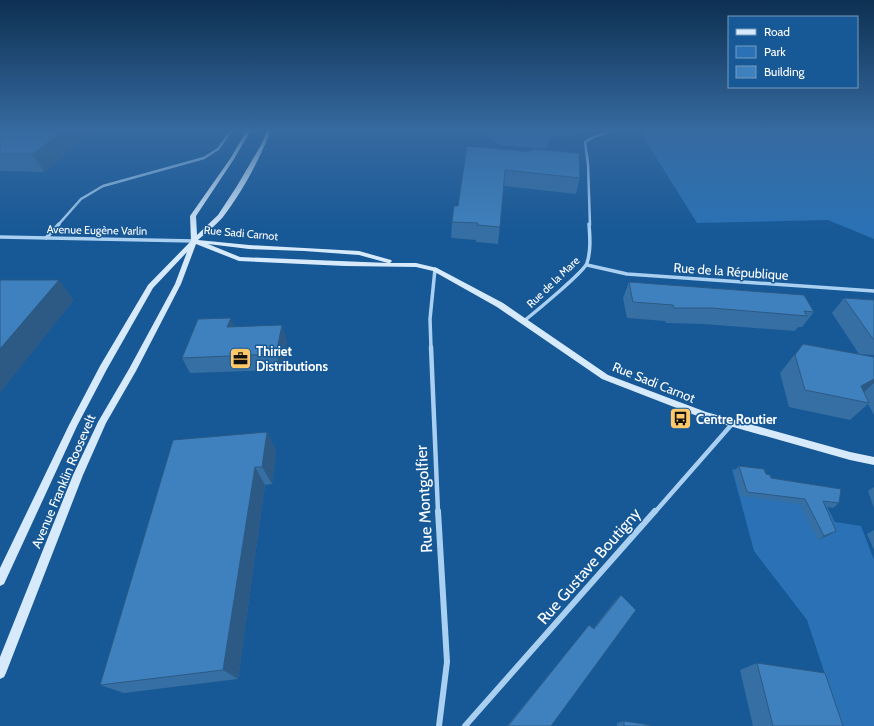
<svg xmlns="http://www.w3.org/2000/svg" width="874" height="726" font-family="Cabin,sans-serif">
	<style>
		.green { fill: #2a72b5 }
		.lines { fill: none; stroke-linecap: round; stroke-linejoin: round }
		.street-far3 { stroke: #a9cff1; stroke-width: 2.5 }
		.street-far2 { stroke: #a9cff1; stroke-width: 3.5 }
		.street-far1 { stroke: #a9cff1; stroke-width: 4.5 }
		.street { stroke: #a9cff1; stroke-width: 6 }
		.secondary { fill: #d7eafc; fill-rule: evenodd }
		.wall { fill: #366fa3 }
		.shaded-wall { fill: #2c5a85 }
		.building { fill: #3f81be; stroke: #2c5a85 }
		.labels { text-anchor: middle; dominant-baseline: central; stroke-width: 3; stroke-linejoin: round; paint-order: stroke }
		.far-street-label { font-size: 11px; fill: #fff; stroke: #175896 }
		.street-label { font-size: 13px; fill: #fff; stroke: #175896 }
		.poi-label { font-size: 13px; font-weight: bold; fill: #fff; stroke: #175896; text-anchor: start }
		.near-street-label { font-size: 16px; fill: #fff; stroke: #175896 }
	</style>
	<rect width="100%" height="100%" fill="#175896"/>
	<!-- green -->
	<g class="green">
		<polygon points="488,130 589,130 575,135 550,137 546,149 499,145 489,138"/>
		<polygon points="644,130 867,130 874,132 874,239 828,220 697,223 644,138 642,132"/>
		<polygon points="732,469 817,488 835,522 861,526 874,560 874,726 842,726 807,620 754,551"/>
	</g>
	<g class="lines">
		<!-- street-far3 -->
		<g class="street-far3">
			<polyline points="58,225 81,199 103,186 204,158 218,149 232,130"/>
			<polyline points="590,225 588,164 585,142 596,136 616,130"/>
		</g>
		<!-- street-far2 -->
		<g class="street-far2">
			<polyline points="0,237 194,241"/>
			<polyline points="46,238 59,224"/>
			<polyline points="587,265 627,274 874,291"/>
			<path d="M524,321C534,313 585,271 587,263C591,251 590,237 589,224"/>
			<polyline points="431,348 430,319 435,269"/>
		</g>
		<!-- street-far1 -->
		<g class="street-far1">
			<polyline points="431,347 438,512"/>
			<polyline points="655,512 733,423"/>
		</g>
		<!-- street -->
		<g class="street">
			<polyline points="438,511 447,662 439,726"/>
			<polyline points="465,726 655,511"/>
		</g>
		<!-- secondary -->
		<path class="secondary" d="M247,130H251L234,159L196,216L197,235L218,215L237,186L261,145L267,130H271C260,159 242,192 223,217C216,225 206,233 198,240L249,245L359,251L391,260L392,261L390,263H416L437,268L503,303L608,375L706,412L850,452L874,457V465L850,460L705,419L602,379L497,307L433,271L416,267L345,266L239,261L196,244L181,284L136,371L106,423L83,475L6,673L4,677L0,679V657L73,475L98,422L129,369L175,284L187,252L153,288L107,369L77,426L4,584L0,586V568L69,425L100,366L148,285L191,241L190,216L230,159ZM208,244L249,249L304,251L359,255L388,263L240,257Z"/>
	</g>
	<!-- wall -->
	<g class="wall">
		<polygon points="0,130 93,130 44,172 0,171"/>
		<polygon points="467,146 580,178 576,194 504,186 498,244 476,242 476,240 451,238 452,222 458,206"/>
		<polygon points="629,282 814,312 802,327 798,327 795,331 703,324 666,323 665,321 627,318 623,298"/>
		<polygon points="844,298 874,300 874,355 859,354 832,313"/>
		<polygon points="235,327 287,340 282,370 190,373 182,358"/>
		<polygon points="803,344 874,357 874,415 868,404 850,420 789,407 780,373"/>
		<polygon points="267,432 276,451 272,484 265,485 238,679 124,693 100,685"/>
		<polygon points="739,466 766,474 771,478 839,503 833,508 826,507 836,531 829,535 818,540 800,504 742,496 734,471"/>
		<polygon points="874,487 874,508 868,491"/>
		<polygon points="874,530 874,550 867,534"/>
		<polygon points="621,595 551,726 507,726 584,631 589,625 593,629 614,602"/>
		<polygon points="757,663 843,726 753,726 740,670"/>
		<polygon points="624,721 650,726 617,726 617,723"/>
	</g>
	<!-- shaded-wall -->
	<g class="shaded-wall">
		<polygon points="64,130 93,130 44,172 33,154"/>
		<polygon points="59,280 74,300 0,393 0,349"/>
		<polygon points="231,318 238,333 227,327"/>
		<polygon points="282,325 287,340 282,370 276,354"/>
		<polygon points="874,379 874,383 862,394 861,386"/>
		<polygon points="267,432 276,451 272,484 262,467"/>
		<polygon points="255,467 265,485 238,679 223,670"/>
		<polygon points="836,531 829,535 818,540 824,536"/>
	</g>
	<!-- building -->
	<g class="building">
		<polygon points="0,130 64,130 33,154 0,154"/>
		<polygon points="467,146 525,151 531,151 532,149 579,153 580,178 505,170 500,227 477,225 478,223 452,222 454,206 458,206"/>
		<polygon points="0,280 59,280 0,349"/>
		<polygon points="629,282 804,295 814,312 804,311 807,316 712,308 674,308 673,305 633,302"/>
		<polygon points="844,298 874,300 874,339 873,339"/>
		<polygon points="231,318 227,327 282,325 276,354 182,358 198,319"/>
		<polygon points="803,344 874,357 874,379 861,386 869,403 805,390 795,355"/>
		<polygon points="267,432 262,467 255,467 223,670 100,685 173,440"/>
		<polygon points="739,466 764,469 766,474 770,475 771,478 841,489 839,503 823,501 836,531 824,536 805,499 747,492"/>
		<polygon points="621,595 636,610 551,726 508,726 589,625 594,629"/>
		<polygon points="757,663 825,673 843,726 773,726"/>
		<polygon points="624,721 650,725 650,726 624,726"/>
	</g>
	<!-- sky -->
	<linearGradient id="sky" x2="0" y2="1"><stop stop-color="#0d3052"/><stop offset="0.56" stop-color="#366aa0"/><stop offset="1" stop-color="#366aa0" stop-opacity="0"/></linearGradient>
	<rect width="874" height="232" fill="url(#sky)"/>
	<!-- icons -->
	<defs>
		<symbol id="office-square" viewBox="-11 -11 22 22"><rect x="-9" y="-9" width="18" height="18" rx="4" fill="#ffc869" stroke="#175896"/><path d="M-6-3h4V-5.5h4V-3h4V5H-6ZM-1-4.5V-3h2v-1.5ZM-6 0V1H6V0Z" fill="#111"/></symbol>
		<symbol id="bus-square" viewBox="-11 -11 22 22"><rect x="-9" y="-9" width="18" height="18" rx="4" fill="#ffc869" stroke="#175896"/><path d="M-5-6H5V4H4V6H2V4H-2V6H-4V4H-5ZM-3.5-4V0h7V-4ZM-3.5 1.2v1.5H-2V1.2ZM2 1.2v1.5H3.5V1.2Z" fill="#111"/></symbol>
	</defs>
	<g fill-rule="evenodd">
		<use href="#office-square" x="228" y="346" width="25" height="25"/>
		<use href="#bus-square" x="668" y="406" width="25" height="25"/>
	</g>
	<g class="labels">
		<!-- far-street labels -->
		<g class="far-street-label">
			<text transform="translate(97 230) rotate(1)">Avenue Eugène Varlin</text>
			<text transform="translate(241 233) rotate(5)">Rue Sadi Carnot</text>
			<text transform="translate(553 282) rotate(-44)">Rue de la Mare</text>
		</g>
		<!-- street labels -->
		<g class="street-label">
			<text transform="translate(731 271) rotate(4)">Rue de la République</text>
			<text transform="translate(654 382) rotate(22)">Rue Sadi Carnot</text>
			<text transform="translate(63 481) rotate(-67)">Avenue Franklin Roosevelt</text>
		</g>
		<!-- poi labels -->
		<g class="poi-label">
			<text x="256" y="351">Thiriet<tspan x="256" dy="15">Distributions</tspan></text>
			<text x="696" y="419">Centre Routier</text>
		</g>
		<!-- near-street labels -->
		<g class="near-street-label">
			<text transform="translate(424 499) rotate(-93)">Rue Montgolfier</text>
			<text transform="translate(589 566) rotate(-49)">Rue Gustave Boutigny</text>
		</g>
	</g>
	<!-- legend -->
	<rect x="728" y="16" width="130" height="72" fill="#175896" stroke="#749bc0"/>
	<rect x="736" y="29" width="20" height="6" fill="#d7eafc" stroke="#749bc0"/>
	<text x="764" y="36" font-size="12" fill="#ffffff">Road</text>
	<rect x="736" y="46" width="20" height="12" fill="#2a72b5" stroke="#749bc0"/>
	<text x="764" y="56" font-size="12" fill="#ffffff">Park</text>
	<rect x="736" y="66" width="20" height="12" fill="#3f81be" stroke="#749bc0"/>
	<text x="764" y="76" font-size="12" fill="#ffffff">Building</text>
</svg>
